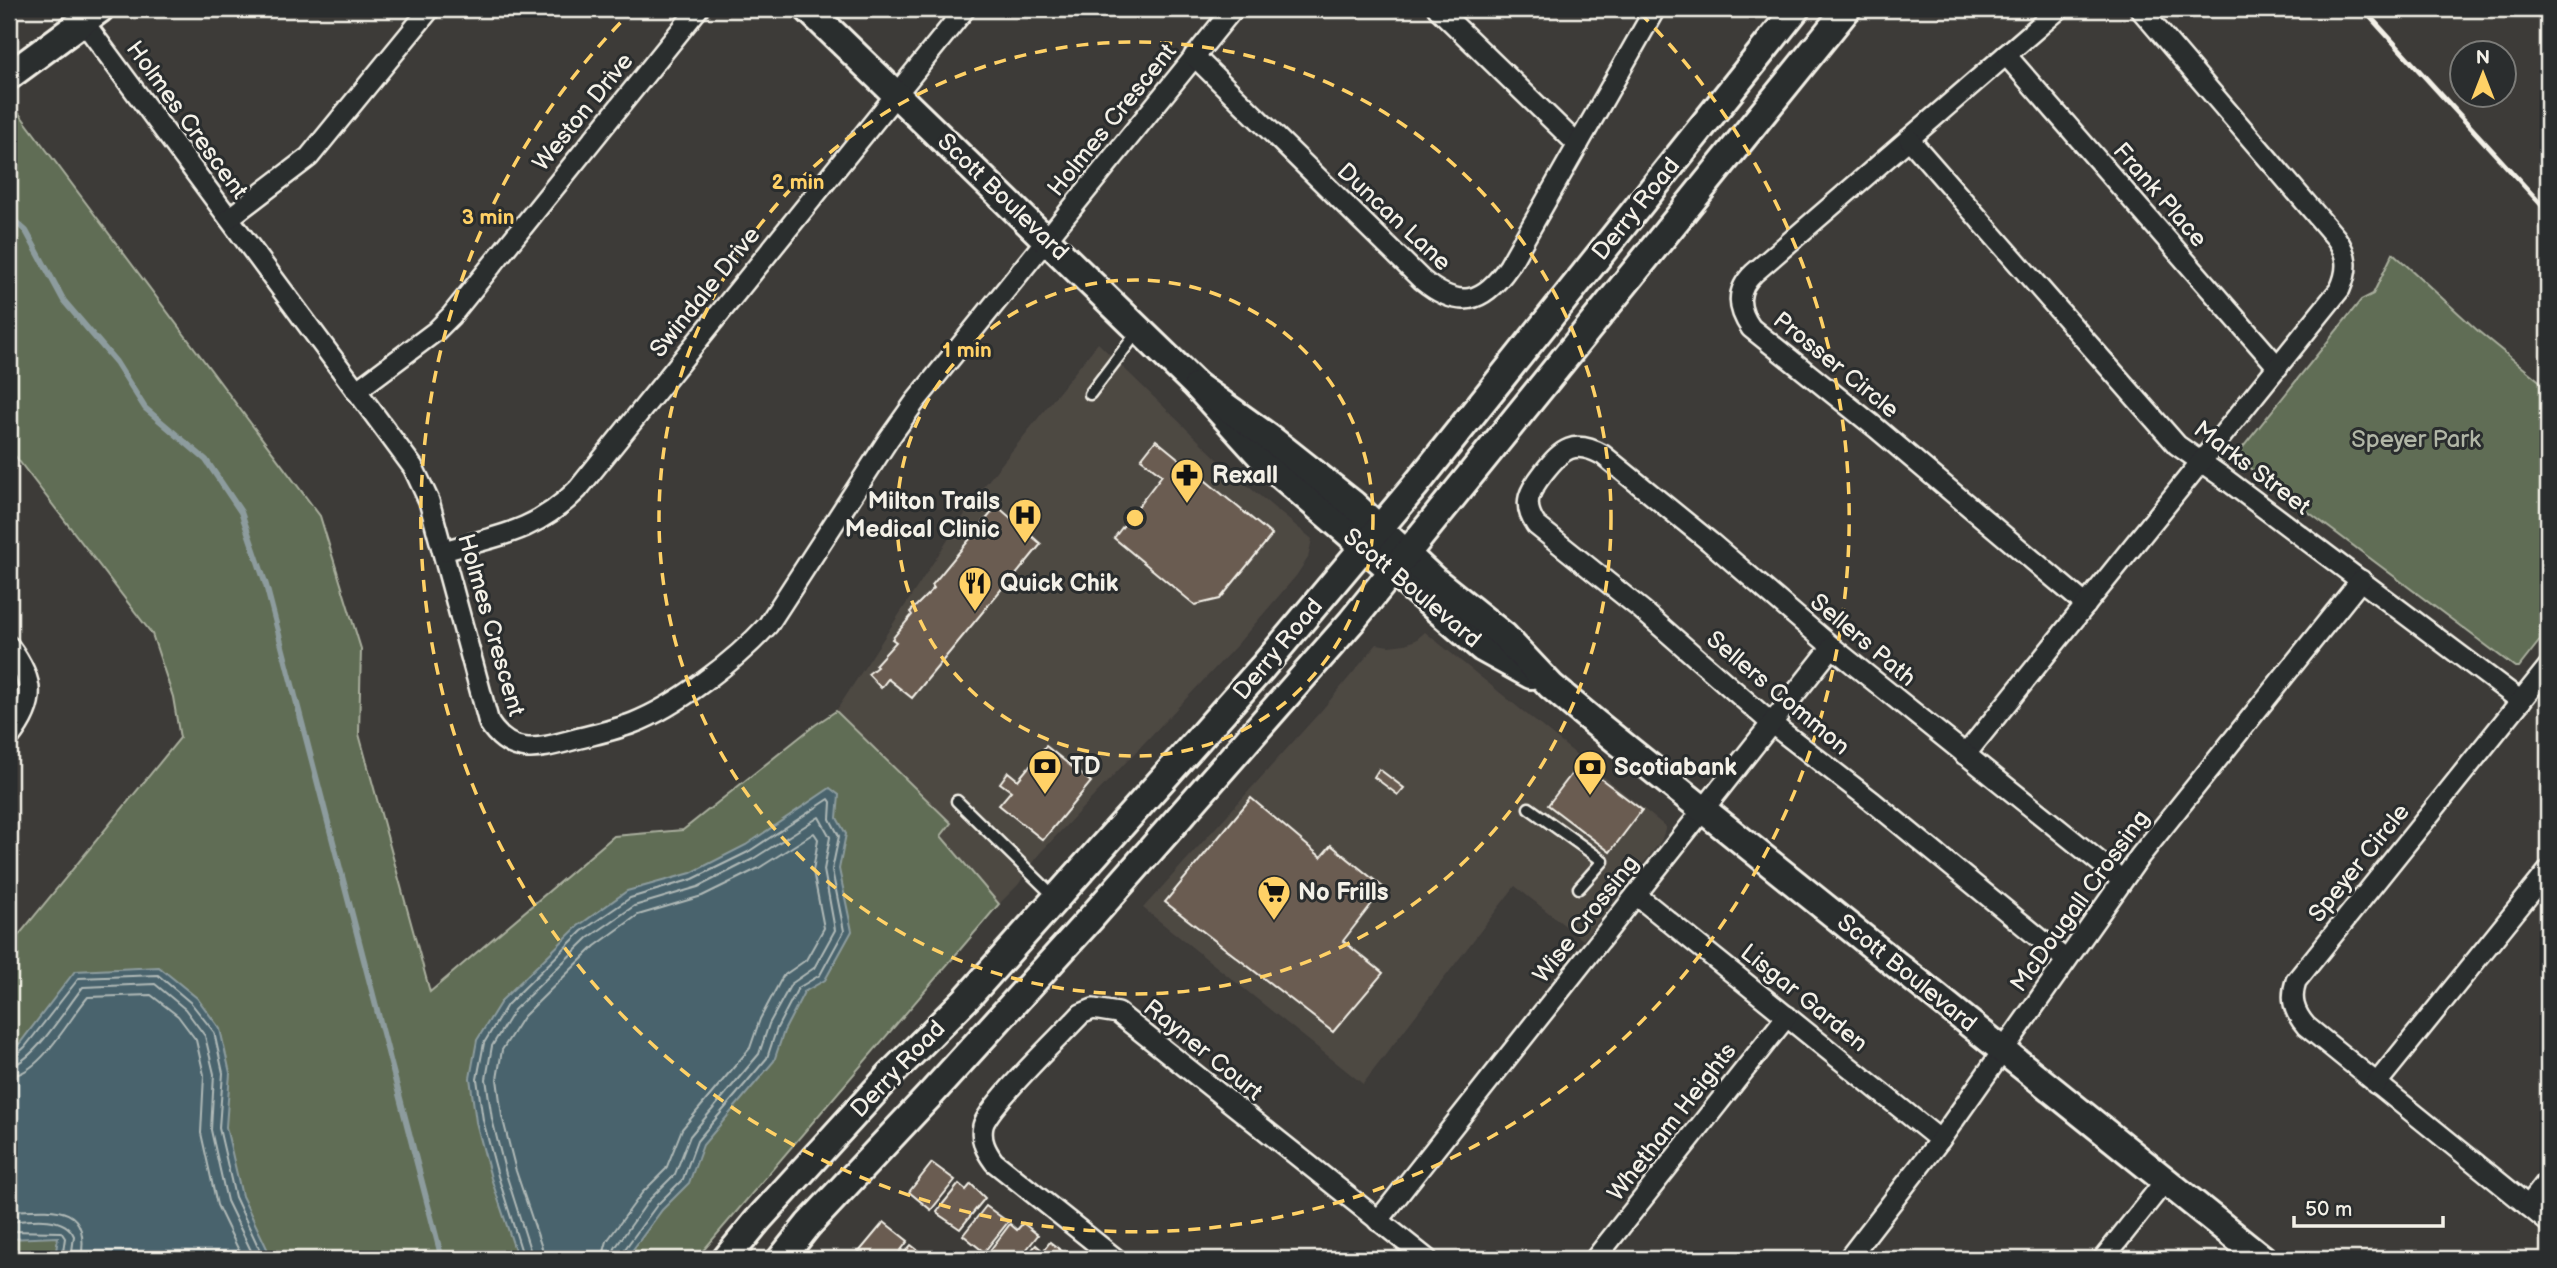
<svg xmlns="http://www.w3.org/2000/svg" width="2557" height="1268" font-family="'Balsamiq Sans',sans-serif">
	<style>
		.built { fill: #4d4843 }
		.green { fill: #606d55; stroke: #aaaf9e; stroke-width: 2 }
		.water { fill: #49646d; stroke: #8d9c9e; stroke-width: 2 }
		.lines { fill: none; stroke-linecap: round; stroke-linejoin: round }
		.shore { stroke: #b0b9b7; stroke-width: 2 }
		.stream { stroke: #8d9c9e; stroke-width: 6 }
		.building { fill: #6a5b51; stroke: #f4f1e8; stroke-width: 2 }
		.lane-casing { stroke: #f4f1e8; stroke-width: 15 }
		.street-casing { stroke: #f4f1e8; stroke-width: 24 }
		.secondary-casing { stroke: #f4f1e8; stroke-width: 32 }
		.lane { stroke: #2a2d2e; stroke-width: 10 }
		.street { stroke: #2a2d2e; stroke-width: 19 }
		.secondary { stroke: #2a2d2e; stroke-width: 26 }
		.rail { stroke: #f4f1e8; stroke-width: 5 }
		.ring { fill: none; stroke: #ffd166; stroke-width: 3.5; stroke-dasharray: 12 9 }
		.labels { text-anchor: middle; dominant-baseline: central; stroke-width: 6; stroke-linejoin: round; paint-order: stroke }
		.street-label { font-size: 24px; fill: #f4f1e8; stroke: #2a2d2e }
		.park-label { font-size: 24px; fill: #b1b6a6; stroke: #2a2d2e }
		.poi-label { font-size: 24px; font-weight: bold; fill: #f4f1e8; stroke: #2a2d2e; text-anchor: start }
		.centre { fill: #ffd166; stroke: #2a2d2e; stroke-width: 3.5 }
		.ring-label { font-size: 21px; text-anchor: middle; font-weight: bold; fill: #ffd166; stroke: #2a2d2e; stroke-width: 6; stroke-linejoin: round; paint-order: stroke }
	</style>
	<rect width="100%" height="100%" fill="#3d3b38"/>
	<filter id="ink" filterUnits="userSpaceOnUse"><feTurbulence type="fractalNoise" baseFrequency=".0143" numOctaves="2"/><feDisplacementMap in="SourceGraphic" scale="14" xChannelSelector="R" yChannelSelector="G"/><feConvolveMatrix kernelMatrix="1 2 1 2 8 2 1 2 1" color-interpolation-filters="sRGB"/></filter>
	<g filter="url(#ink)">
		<!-- built -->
		<g class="built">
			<polygon points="1098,343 1232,473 1312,539 1308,558 1296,576 1235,647 1040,853 1018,885 999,904 941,836 951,823 836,711 980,491"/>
			<polygon points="1425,632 1666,827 1661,841 1583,940 1515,886 1363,1084 1143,908 1321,711 1377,644 1389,646 1405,644 1416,640"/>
		</g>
		<!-- green -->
		<g class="green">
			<polygon points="18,112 320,516 361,649 359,734 430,992 614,836 683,830 815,725 836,711 951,823 941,836 999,904 696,1259 9,1259 9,947 180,738 173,697 152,634 9,448 9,119"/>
			<polygon points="2393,253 2478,331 2548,388 2548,630 2519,667 2515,667 2235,457 2361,300 2373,294"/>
		</g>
		<!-- water -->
		<g class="water">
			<polygon points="830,788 839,795 837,818 846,834 839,869 852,931 825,980 804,992 784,1031 774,1061 703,1145 689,1183 662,1210 626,1259 518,1259 491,1178 476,1122 470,1078 477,1040 502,1000 578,926 627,891 691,873 746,845"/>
			<polygon points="159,967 197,998 220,1029 230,1073 226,1127 242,1196 272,1259 55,1259 58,1237 9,1239 9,1052 20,1043 75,971"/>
		</g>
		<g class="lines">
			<!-- shore -->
			<g class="shore">
				<polyline points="9,1057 15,1056 25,1047 79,978 158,975 191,1003 214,1032 223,1073 219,1128 235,1197 264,1259"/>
				<path d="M9,1066C33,1064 67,1006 83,987L155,984L185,1009L205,1036L214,1074L211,1130L227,1201L255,1259"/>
				<path d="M9,1076C40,1075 69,1019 88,997L151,995L178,1016L196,1040L204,1075L201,1133L217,1205L243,1259"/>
				<path d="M9,1211C52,1209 91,1202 81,1259"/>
				<path d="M9,1222C28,1220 65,1214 74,1236L71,1259"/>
				<polyline points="9,1231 61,1232 65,1238 62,1259"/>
				<polyline points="524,1259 498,1176 483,1120 477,1079 484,1043 507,1005 582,931 630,898 693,879 748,852 829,799 831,802 830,819 839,836 832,870 844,931 820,975 798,988 777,1028 767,1058 697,1141 683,1179 657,1205 622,1253 621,1259"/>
				<polyline points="533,1259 506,1174 492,1119 486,1079 492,1046 514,1010 588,938 634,906 698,887 753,859 819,817 830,837 824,870 835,930 814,968 791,984 769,1024 759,1054 690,1136 675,1174 649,1200 615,1248 612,1259"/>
				<polyline points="543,1259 542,1248 516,1171 502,1116 497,1079 502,1050 523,1017 595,946 638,915 702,896 759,868 814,833 818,839 813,871 824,928 806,960 783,976 760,1019 750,1048 682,1129 666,1169 642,1193 607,1241 602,1259"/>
			</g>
			<!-- stream -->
			<polyline class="stream" points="9,216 26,231 64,301 116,362 145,408 206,460 241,512 266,585 442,1259"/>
		</g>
		<!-- building -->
		<g class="building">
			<polygon points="1156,440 1272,535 1220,599 1195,605 1114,538 1162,475 1141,459"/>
			<polygon points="997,506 1041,544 1015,576 1013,575 912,698 888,679 881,688 868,674 877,667 875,665 896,642 892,639 912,615 910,612 934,588 932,585"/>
			<polygon points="1046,746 1091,782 1043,840 999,805 1011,791 1000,783 1008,772 1018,780"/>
			<polygon points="1580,763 1642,810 1610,852 1548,805"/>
			<polygon points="1379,769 1404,788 1398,795 1374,777"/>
			<polygon points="1251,798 1321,857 1331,845 1384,888 1343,941 1383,973 1333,1032 1165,902"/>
			<polygon points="932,1163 955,1180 931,1210 909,1192"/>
			<polygon points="959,1184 966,1190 971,1184 985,1198 960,1229 938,1214 937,1211"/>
			<polygon points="986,1206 1008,1222 984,1252 963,1235"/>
			<polygon points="884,1222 908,1241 894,1259 853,1259"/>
			<polygon points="1023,1223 1038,1235 1019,1259 996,1259 988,1253 1010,1224 1017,1230"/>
			<polygon points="1050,1242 1067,1255 1063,1259 1024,1259 1036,1245 1043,1251"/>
			<polygon points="911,1245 929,1259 899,1259"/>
		</g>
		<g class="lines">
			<defs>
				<g id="lane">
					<polyline points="1090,394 1139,330"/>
					<polyline points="957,801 1056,898"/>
					<polyline points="1529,808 1603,861 1579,888"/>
				</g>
				<g id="street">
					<polyline points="1438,9 1578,145"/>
					<path d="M2059,9L1754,273C1736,290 1737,308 1751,328L1875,427L2086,605"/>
					<path d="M83,21L413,467L429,501L489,723C512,759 542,748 576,739C595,734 615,730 633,723C677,706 736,660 768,625L888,440L915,402L1233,9"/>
					<polyline points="2006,55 2278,367"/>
					<path d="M1194,56L1422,280C1459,310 1483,304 1509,266L1655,9"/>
					<polyline points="1909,139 2177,445 2224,478 2521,701"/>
					<polyline points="229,218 309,157 430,9"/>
					<polyline points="356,391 436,331 451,316 698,9"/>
					<path d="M443,551C498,536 536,532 578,489L965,9"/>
					<path d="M9,646C35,681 37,703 9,738"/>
					<path d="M2548,667L2296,981C2290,999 2294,1012 2306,1026L2548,1222"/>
					<path d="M1965,755L2340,289C2349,269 2348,255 2336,238L2140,9"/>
					<polyline points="1636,895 1940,1140"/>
					<path d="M2066,960L1873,802L1771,723L1642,610L1536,525C1521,503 1530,490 1544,472C1562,449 1574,439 1603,455L1710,542L1832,647L2122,880"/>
					<polyline points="2376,1084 2548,871"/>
					<polyline points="2528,1206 2548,1180"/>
					<polyline points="1378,1221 1832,647"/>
					<path d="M1116,1259L994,1162C986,1151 980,1140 983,1126C988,1105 1062,1035 1081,1014L1093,1009L1118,1013L1427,1259"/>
					<polyline points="1595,1259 1787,1016"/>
					<polyline points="1848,1259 1940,1140 2140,856 2361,580"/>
					<polyline points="2103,1259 2165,1181"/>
				</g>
				<g id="secondary">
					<polyline points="808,9 1197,386 1268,464 1482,648 1531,675"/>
					<polyline points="9,76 100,9"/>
					<polyline points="1197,386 1271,439 1353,504 1433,579 1504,636 1551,686 1594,722 2263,1259"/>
					<polyline points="726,1259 758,1220 890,1075 968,997 1262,668 1415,486 1796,9"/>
					<polyline points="781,1259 808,1225 931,1094 1091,918 1352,621 1847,9"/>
				</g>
			</defs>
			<!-- lane casing -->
			<use href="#lane" class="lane-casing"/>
			<!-- street casing -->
			<use href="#street" class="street-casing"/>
			<!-- secondary casing -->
			<use href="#secondary" class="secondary-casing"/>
			<!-- lane -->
			<use href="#lane" class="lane"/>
			<!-- street -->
			<use href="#street" class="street"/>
			<!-- secondary -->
			<use href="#secondary" class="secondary"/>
			<!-- rail -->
			<polyline class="rail" points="2363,9 2548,212"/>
		</g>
	</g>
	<!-- distance rings -->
	<g class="ring">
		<circle cx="1135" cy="518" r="238"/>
		<circle cx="1135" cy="518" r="476"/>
		<path d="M1640 13A714 714 0 1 1 630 13"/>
	</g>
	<!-- icons -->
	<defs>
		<symbol id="pharmacy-pin" viewBox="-11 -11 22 30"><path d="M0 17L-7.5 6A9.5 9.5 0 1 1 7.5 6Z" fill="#ffd166" stroke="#2a2d2e"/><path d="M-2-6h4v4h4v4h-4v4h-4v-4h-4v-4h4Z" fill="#111"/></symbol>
		<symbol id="hospital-pin" viewBox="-11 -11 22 30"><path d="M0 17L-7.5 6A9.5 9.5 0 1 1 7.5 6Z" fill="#ffd166" stroke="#2a2d2e"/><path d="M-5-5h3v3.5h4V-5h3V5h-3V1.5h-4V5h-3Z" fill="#111"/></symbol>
		<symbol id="restaurant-pin" viewBox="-11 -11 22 30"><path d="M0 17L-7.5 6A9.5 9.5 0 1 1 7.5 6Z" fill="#ffd166" stroke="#2a2d2e"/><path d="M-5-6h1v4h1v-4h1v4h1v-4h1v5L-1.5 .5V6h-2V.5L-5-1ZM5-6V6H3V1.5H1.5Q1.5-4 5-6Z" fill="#111"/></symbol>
		<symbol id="bank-pin" viewBox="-11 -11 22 30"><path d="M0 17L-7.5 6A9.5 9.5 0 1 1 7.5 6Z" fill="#ffd166" stroke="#2a2d2e"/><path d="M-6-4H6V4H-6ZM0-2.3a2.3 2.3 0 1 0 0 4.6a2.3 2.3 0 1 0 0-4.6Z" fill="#111"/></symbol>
		<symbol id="supermarket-pin" viewBox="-11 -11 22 30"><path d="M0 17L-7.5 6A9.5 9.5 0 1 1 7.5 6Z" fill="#ffd166" stroke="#2a2d2e"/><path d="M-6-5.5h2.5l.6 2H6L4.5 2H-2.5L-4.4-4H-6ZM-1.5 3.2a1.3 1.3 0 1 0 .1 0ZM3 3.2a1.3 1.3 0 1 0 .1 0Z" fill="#111"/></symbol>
	</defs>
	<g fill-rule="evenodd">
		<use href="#pharmacy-pin" x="1168" y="456" width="38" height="52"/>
		<use href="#hospital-pin" x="1006" y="496" width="38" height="52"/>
		<use href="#restaurant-pin" x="956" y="564" width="38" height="52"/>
		<use href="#bank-pin" x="1026" y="747" width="38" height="52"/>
		<use href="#bank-pin" x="1571" y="748" width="38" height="52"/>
		<use href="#supermarket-pin" x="1255" y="873" width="38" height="52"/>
	</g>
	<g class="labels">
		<!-- street labels -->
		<g class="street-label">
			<text transform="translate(583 112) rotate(-51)">Weston Drive</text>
			<text transform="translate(187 120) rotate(54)">Holmes Crescent</text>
			<text transform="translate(1112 120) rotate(-51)">Holmes Crescent</text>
			<text transform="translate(2160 195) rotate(49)">Frank Place</text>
			<text transform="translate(1003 197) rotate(44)">Scott Boulevard</text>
			<text transform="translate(1636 209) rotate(-51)">Derry Road</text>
			<text transform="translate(1394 217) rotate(43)">Duncan Lane</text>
			<text transform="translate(705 292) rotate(-51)">Swindale Drive</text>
			<text transform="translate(1836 365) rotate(39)">Prosser Circle</text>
			<text transform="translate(2252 468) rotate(37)">Marks Street</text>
			<text transform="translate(1412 588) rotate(40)">Scott Boulevard</text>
			<text transform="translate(491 625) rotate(74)">Holmes Crescent</text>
			<text transform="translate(1863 640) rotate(40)">Sellers Path</text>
			<text transform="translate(1278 649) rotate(-50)">Derry Road</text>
			<text transform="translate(1778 693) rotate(40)">Sellers Common</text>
			<text transform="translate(2359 863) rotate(-51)">Speyer Circle</text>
			<text transform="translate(2080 901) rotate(-54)">McDougall Crossing</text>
			<text transform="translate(1586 919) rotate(-52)">Wise Crossing</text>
			<text transform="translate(1907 973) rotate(39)">Scott Boulevard</text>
			<text transform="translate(1804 998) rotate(39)">Lisgar Garden</text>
			<text transform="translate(1203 1050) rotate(39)">Rayner Court</text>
			<text transform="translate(898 1069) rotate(-46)">Derry Road</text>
			<text transform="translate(1672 1122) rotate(-52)">Whetham Heights</text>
		</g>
		<!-- park labels -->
		<g class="park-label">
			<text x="2416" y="439">Speyer Park</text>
		</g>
		<!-- poi labels -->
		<g class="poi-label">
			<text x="1212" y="475">Rexall</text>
			<text x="1000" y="501" text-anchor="end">Milton Trails<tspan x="1000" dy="28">Medical Clinic</tspan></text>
			<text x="1000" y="583">Quick Chik</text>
			<text x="1070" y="766">TD</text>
			<text x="1614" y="767">Scotiabank</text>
			<text x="1298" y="892">No Frills</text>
		</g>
	</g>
	<circle cx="1135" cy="518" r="10" class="centre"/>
	<g class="ring-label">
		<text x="798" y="189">2 min</text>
		<text x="488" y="224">3 min</text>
		<text x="967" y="357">1 min</text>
	</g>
	<!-- margin -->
	<rect width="2557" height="1268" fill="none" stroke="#2a2d2e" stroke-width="35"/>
	<rect x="18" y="18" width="2522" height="1233" fill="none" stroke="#f4f1e8" stroke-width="2.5" filter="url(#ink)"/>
	<!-- north arrow -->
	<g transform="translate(2483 74)"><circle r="33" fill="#2a2d2e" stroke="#7b7b78" stroke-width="2"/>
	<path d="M0-5L12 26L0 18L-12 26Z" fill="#ffd166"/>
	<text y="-10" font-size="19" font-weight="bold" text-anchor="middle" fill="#f4f1e8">N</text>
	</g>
	<!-- scale -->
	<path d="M2294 1216v10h149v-10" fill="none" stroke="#f4f1e8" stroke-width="3.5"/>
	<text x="2305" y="1216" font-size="21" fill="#f4f1e8" stroke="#2a2d2e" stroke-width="5" paint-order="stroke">50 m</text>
</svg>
